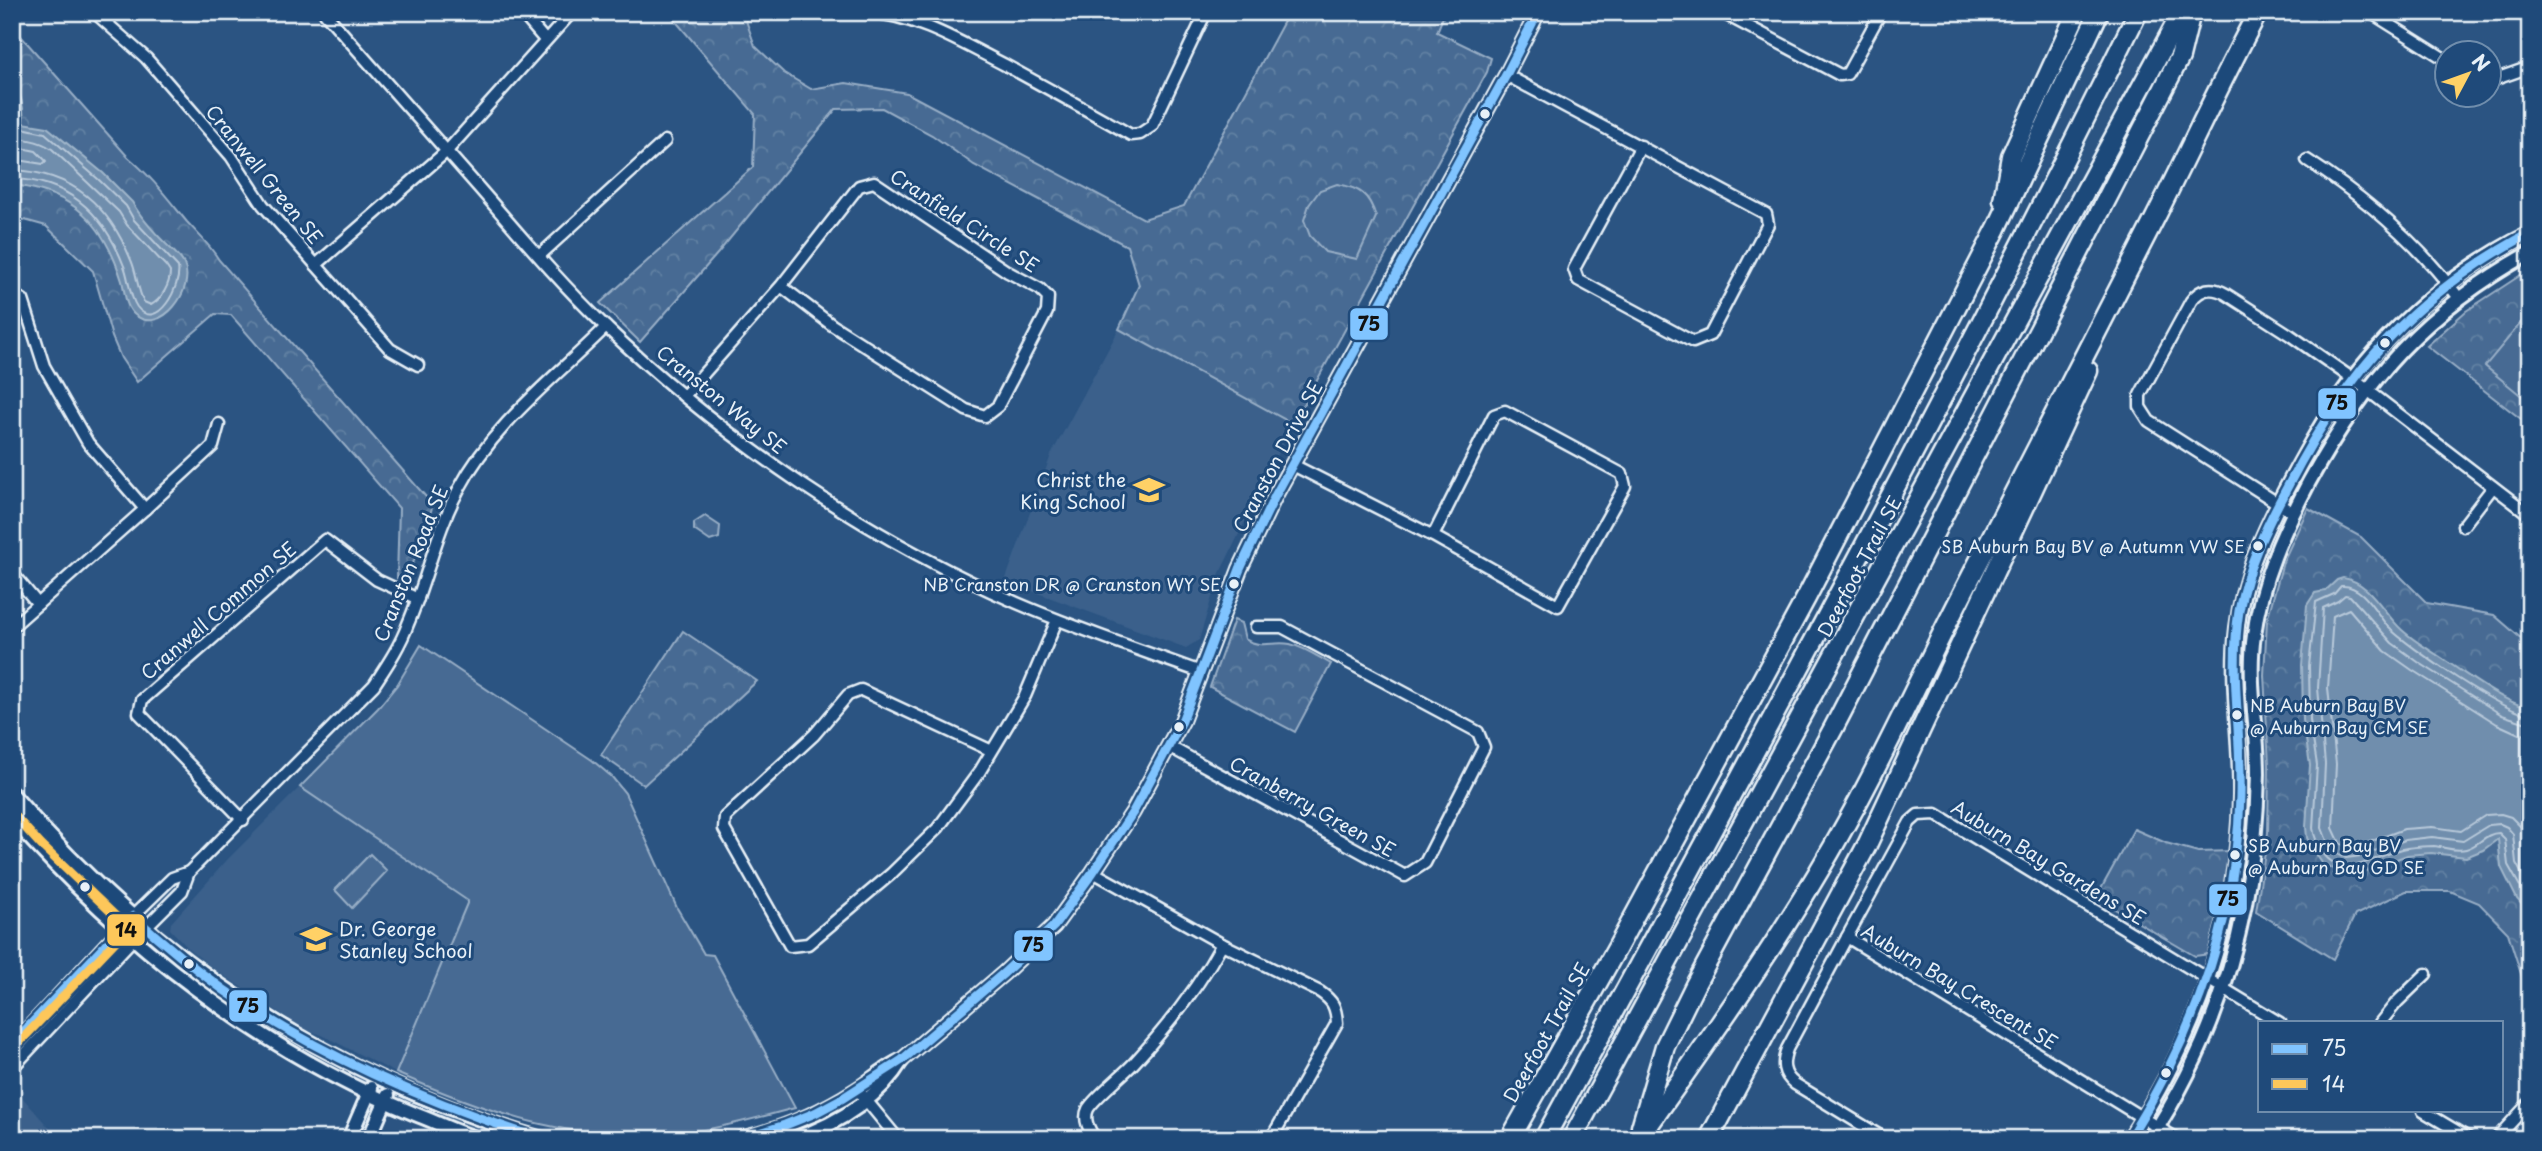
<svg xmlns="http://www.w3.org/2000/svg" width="2542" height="1151" font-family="'Playpen Sans',sans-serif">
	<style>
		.built { fill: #3a608b }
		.forest { fill: url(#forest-crowns); stroke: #98aec6; stroke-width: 2 }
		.pitch { fill: #476b93; stroke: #98aec6; stroke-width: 2 }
		.water { fill: #708ead; stroke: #a0b6cb; stroke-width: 2 }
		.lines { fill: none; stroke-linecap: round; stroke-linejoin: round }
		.shore { stroke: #b8c9da; stroke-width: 2 }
		.minor-casing { stroke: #e8f1f8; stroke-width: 15 }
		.tertiary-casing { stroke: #e8f1f8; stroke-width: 18 }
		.motorway-casing { stroke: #e8f1f8; stroke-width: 23 }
		.minor { stroke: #1f4a7a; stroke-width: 10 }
		.tertiary { stroke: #1f4a7a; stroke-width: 12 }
		.motorway { stroke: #1f4a7a; stroke-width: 18 }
		.bus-1-casing { stroke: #1f4a7a; stroke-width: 14 }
		.bus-2-casing { stroke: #1f4a7a; stroke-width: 14 }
		.bus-1 { stroke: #80c4ff; stroke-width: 9 }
		.bus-2 { stroke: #fdc75a; stroke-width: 9 }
		.bus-dot { fill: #e8f1f8; stroke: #1f4a7a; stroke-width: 2.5 }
		.labels { text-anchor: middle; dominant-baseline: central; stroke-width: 6; stroke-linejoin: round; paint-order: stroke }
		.bus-label { font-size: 17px; fill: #e8f1f8; stroke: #1f4a7a; text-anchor: end }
		.street-label { font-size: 19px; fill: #e8f1f8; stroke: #1f4a7a }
		.poi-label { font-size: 19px; fill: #e8f1f8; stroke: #1f4a7a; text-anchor: end }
		.line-badge { stroke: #1f4a7a; stroke-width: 2.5 }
		.pale-badge-label { font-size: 19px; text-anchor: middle; font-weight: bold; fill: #111 }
	</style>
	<defs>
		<pattern id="forest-crowns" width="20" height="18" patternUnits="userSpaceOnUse" patternTransform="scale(1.75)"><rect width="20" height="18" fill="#476b93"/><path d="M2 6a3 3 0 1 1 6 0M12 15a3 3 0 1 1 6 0" fill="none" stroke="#6281a3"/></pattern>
	</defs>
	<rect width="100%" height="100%" fill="#2b5482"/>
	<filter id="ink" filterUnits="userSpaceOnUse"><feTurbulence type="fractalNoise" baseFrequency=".0143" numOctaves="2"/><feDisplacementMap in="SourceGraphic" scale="14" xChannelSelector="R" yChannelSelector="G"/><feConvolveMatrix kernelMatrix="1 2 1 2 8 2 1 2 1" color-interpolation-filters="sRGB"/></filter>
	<g filter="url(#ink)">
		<!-- built -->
		<g class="built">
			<polygon points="1119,329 1293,424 1218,577 1199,640 1186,648 1005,581 1051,455"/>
			<polygon points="300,787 468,901 396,1073 322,1035 304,1029 214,969 189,949 170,929 171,923 227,860"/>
			<polygon points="14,1088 59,1139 12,1139"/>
		</g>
		<!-- forest -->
		<g class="forest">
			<polygon points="679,12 743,12 755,46 784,73 811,89 846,83 907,93 1144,219 1184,206 1289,12 1445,12 1437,32 1491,58 1487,72 1293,424 1119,329 1139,285 1127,246 974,165 932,135 882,108 836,109 718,253 640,342 600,303 753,167 755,114 673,18"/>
			<path d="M12,26L128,157C151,176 168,199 187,222C199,235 210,245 219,260L433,505L410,572L397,578L399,508L231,315L215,314L137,382L121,358L112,337L93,271L46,226L21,219L12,220Z"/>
			<polygon points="2530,269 2530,426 2427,346 2466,311"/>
			<polygon points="2308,508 2361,537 2427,603 2494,615 2523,640 2530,642 2530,1002 2508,933 2479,903 2450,891 2406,891 2355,915 2333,959 2256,911 2268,833 2269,765 2264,675 2267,620 2283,562"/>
			<polygon points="705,516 720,526 719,538 710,541 694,530 694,523"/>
			<path d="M1234,620L1241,623L1245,639C1260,649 1273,641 1290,644C1304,647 1318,657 1331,664L1295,732L1210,687Z"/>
			<polygon points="683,631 757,681 644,785 601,755"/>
			<polygon points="2134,829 2166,843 2198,852 2232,851 2221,913 2209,954 2195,956 2096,898"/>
		</g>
		<!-- pitch -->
		<g class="pitch">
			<path d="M1337,184C1360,188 1369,194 1376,217L1357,259L1325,252L1310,236L1304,220L1309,205L1320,190Z"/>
			<polygon points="2530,312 2530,403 2485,366"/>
			<path d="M421,645L592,760L612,777L625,793L677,908L704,954L713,955L795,1108C760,1117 723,1128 686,1133C581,1146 491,1114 396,1073L468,901L300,787L378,708L397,685Z"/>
			<polygon points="370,854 387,871 352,908 335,890"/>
		</g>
		<!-- water -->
		<g class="water">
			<path d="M12,80C20,94 25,106 23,123L47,127L103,173L132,202C141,218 153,231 166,244C172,250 180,256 184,264C196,289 161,336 135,315C125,307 125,292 122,281C104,223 74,192 12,185Z"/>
			<path d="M2343,578C2371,582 2383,613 2402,630C2415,642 2432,651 2446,661C2473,679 2499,699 2530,709V914L2517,899L2501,867L2498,839L2483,850L2466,857L2431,853L2407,855L2364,872L2344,875L2322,863L2316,854L2307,838L2306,827L2310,765L2303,720L2302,665L2307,605L2315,593L2325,591L2337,580Z"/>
		</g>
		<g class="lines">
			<!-- shore -->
			<g class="shore">
				<path d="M12,94C18,105 13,117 18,127L45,133L98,179L126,206L134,220L178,267C182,285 157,333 137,307C129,296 129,278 124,266C104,214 70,180 12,179"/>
				<path d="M12,133C25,143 35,137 52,149L119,212L127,225L166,266L170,272C170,284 162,299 151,305L144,302C137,289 137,273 131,260C109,206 73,172 12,170"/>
				<polyline points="12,146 36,151 46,161 43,164 12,159"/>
				<path d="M2530,715C2504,713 2408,647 2388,627C2376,613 2363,584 2341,586L2334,594L2316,602L2309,666L2310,720L2317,765L2313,828C2314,837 2318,845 2323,853C2345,884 2380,852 2407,848C2415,847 2426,846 2434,846C2445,847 2455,852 2466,849C2479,846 2485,833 2499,833L2505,839L2508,865L2530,904"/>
				<polyline points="2530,724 2502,715 2418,662 2392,643 2350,596 2345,595 2338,601 2323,608 2318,688 2325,764 2322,828 2329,846 2334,852 2346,858 2361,856 2405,840 2432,837 2463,841 2489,825 2500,824 2507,827 2513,834 2516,863 2530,889"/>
				<polyline points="2530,735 2519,734 2497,724 2412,670 2385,651 2349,609 2333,616 2328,688 2336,764 2333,828 2340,843 2346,847 2359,846 2404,829 2432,827 2461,831 2486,815 2501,814 2511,817 2521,827 2530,866"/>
			</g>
			<defs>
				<g id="minor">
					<polyline points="94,12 146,58 231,156 263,205 316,265 447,151 572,12"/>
					<path d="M324,12C376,71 428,130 480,189C520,235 560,283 605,326C724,440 866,537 1017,603C1077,629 1140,650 1201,672"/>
					<polyline points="521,12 545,40"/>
					<path d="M866,12C916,15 962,43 1005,65C1047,88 1089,111 1131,135L1140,134L1152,126L1205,14L1201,12"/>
					<polyline points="1721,12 1840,75 1847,74 1881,12"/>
					<polyline points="2370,12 2448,61"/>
					<polyline points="1506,75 1766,214 1768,224 1710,335 1693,342 1578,280 1574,269 1641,146"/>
					<polyline points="2490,81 2530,67"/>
					<path d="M2307,160C2366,198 2417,242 2459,298"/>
					<polyline points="539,256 665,141"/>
					<polyline points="316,265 390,349 418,365"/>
					<polyline points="12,294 23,300 44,366 88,443 145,509 12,627"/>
					<polyline points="684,396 781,286 859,186 874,182 1008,272 1040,289 1048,297 1047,312 998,406 985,416 966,410 832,325 781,286"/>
					<polyline points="1293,465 1433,536 1558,606 1625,486 1622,474 1505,411 1494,415 1433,536"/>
					<polyline points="145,509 213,446 219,424"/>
					<path d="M2293,513L2149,421L2140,407V395L2191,301C2200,288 2212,286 2226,294L2290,335L2353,379L2530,515"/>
					<polyline points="2463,526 2493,487"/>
					<polyline points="12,573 38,604"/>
					<polyline points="1170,747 1405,876 1425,863 1484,747 1478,732 1282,627 1256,627"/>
					<polyline points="992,751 861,690 848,695 814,735 725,817 724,829 790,946 808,944 891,874 938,828 980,771 1025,696 1057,620"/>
					<polyline points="243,820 139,713 142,700 325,540 377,580 418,599"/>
					<path d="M1093,872L1222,944L1320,992C1333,1001 1336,1007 1337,1023L1271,1139"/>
					<polyline points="133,916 172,878 189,872"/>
					<path d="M145,928L182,891L189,872L374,685C387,665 400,646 408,624C427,580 436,531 459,489C493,424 555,378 606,327"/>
					<polyline points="1847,937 1910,822 1918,815 1936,814 2280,1023"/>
					<polyline points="2380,1023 2397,1002 2426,974"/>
					<polyline points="12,1044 121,927"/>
					<polyline points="12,1068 134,938"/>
					<polyline points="857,1089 898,1139"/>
					<polyline points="2423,1111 2470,1139"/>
					<path d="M1096,1139C1089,1131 1083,1119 1088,1109C1094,1098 1124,1074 1134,1063C1168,1026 1198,988 1222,944"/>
					<path d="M1885,1139L1795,1084C1782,1074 1782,1063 1787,1049L1847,937L2177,1139"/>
					<polyline points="2496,1139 2530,1102"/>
				</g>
				<g id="tertiary">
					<path d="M12,794C156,962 329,1077 542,1139"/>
					<path d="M12,818C122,943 260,1051 415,1114C436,1122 458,1133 479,1139"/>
					<polyline points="349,1139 371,1088"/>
					<polyline points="369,1139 388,1095"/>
					<path d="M740,1139C780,1130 822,1112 856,1090C872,1080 884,1068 902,1060L1004,973L1054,926L1093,872L1133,812L1182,721L1240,569L1275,496L1506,75L1538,12"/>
					<path d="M794,1139C837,1124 878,1099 902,1060"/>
					<path d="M2129,1139C2197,1037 2238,919 2240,796C2241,740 2230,684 2237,627C2243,574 2266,526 2291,479C2306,451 2321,423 2339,397C2387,329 2454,270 2530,233"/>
					<path d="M2150,1139C2223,1029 2256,904 2258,773C2258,727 2247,681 2254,635C2261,579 2283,532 2309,482C2366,378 2425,311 2530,253"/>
				</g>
				<g id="motorway">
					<polyline points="2003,200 2011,156 2077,12"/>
					<polyline points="1641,1127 1665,1046 1695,985 1834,727 2180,57 2191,12"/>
					<polyline points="1510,1139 1617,948 1806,598 1997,228 2099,12"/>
					<path d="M1544,1139C1748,766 1950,393 2138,12"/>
					<polyline points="1572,1139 2182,12"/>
					<path d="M1639,1139C1712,1035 1787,932 1848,820C1887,750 1920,677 1956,606C2021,477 2088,349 2154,220C2189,151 2221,81 2258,12"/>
					<polyline points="1709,1139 1867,845 2088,371"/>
				</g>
			</defs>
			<!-- minor casing -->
			<use href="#minor" class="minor-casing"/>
			<!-- tertiary casing -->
			<use href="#tertiary" class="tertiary-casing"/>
			<!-- motorway casing -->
			<use href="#motorway" class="motorway-casing"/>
			<!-- minor -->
			<use href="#minor" class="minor"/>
			<!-- tertiary -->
			<use href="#tertiary" class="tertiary"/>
			<!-- motorway -->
			<use href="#motorway" class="motorway"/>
			<defs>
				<g id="bus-1">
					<path d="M12,1044L133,916C162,942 192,967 224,990C321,1057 429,1103 541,1139"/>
					<polyline points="741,1139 785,1125 815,1113 843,1098 902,1060 1004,973 1054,926 1093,872 1133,812 1182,721 1240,569 1275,496 1506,75 1538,12"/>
					<path d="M2129,1139C2194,1034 2237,921 2240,796C2242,734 2229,673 2239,611C2247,566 2267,524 2289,484C2348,370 2415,294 2530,233"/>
				</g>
				<polyline id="bus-2" points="12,813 41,845 128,928 12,1050"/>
			</defs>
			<!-- bus-1 casing -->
			<use href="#bus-1" class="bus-1-casing"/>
			<!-- bus-2 casing -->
			<use href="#bus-2" class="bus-2-casing"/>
			<!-- bus-1 -->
			<use href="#bus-1" class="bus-1"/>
			<!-- bus-2 -->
			<use href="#bus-2" class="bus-2"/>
		</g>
	</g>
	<!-- icons -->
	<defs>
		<symbol id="school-bare" viewBox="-9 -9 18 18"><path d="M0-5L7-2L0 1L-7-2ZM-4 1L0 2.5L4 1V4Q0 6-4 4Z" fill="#ffd166" stroke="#1f4a7a" stroke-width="2.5" paint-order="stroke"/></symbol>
	</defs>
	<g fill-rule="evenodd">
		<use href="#school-bare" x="1127" y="468" width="44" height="44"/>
		<use href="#school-bare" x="294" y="917" width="44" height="44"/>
	</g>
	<!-- markers -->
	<g class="bus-dot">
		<circle cx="1485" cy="114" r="6"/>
		<circle cx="2385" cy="343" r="6"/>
		<circle cx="2258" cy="546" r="6"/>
		<circle cx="1234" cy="584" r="6"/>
		<circle cx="2237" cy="715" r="6"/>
		<circle cx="1179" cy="727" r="6"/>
		<circle cx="2235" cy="855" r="6"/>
		<circle cx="85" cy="887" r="6"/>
		<circle cx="189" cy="964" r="6"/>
		<circle cx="2166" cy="1073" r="6"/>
	</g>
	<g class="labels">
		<!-- bus labels -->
		<g class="bus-label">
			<text x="2245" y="546">SB Auburn Bay BV @ Autumn VW SE</text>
			<text x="1221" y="584">NB Cranston DR @ Cranston WY SE</text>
			<text x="2250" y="705" text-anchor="start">NB Auburn Bay BV<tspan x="2250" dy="22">@ Auburn Bay CM SE</tspan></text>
			<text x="2248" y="845" text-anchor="start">SB Auburn Bay BV<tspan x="2248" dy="22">@ Auburn Bay GD SE</tspan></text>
		</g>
		<!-- street labels -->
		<g class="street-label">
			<text transform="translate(265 174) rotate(51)">Cranwell Green SE</text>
			<text transform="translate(965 220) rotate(33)">Cranfield Circle SE</text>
			<text transform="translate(722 399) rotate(39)">Cranston Way SE</text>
			<text transform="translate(1277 456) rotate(-62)">Cranston Drive SE</text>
			<text transform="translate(410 563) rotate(-68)">Cranston Road SE</text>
			<text transform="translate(1859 566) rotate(-62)">Deerfoot Trail SE</text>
			<text transform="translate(218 610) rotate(-41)">Cranwell Common SE</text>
			<text transform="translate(1313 806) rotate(29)">Cranberry Green SE</text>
			<text transform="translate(2049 862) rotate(31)">Auburn Bay Gardens SE</text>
			<text transform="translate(1960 986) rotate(31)">Auburn Bay Crescent SE</text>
			<text transform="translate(1546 1032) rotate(-61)">Deerfoot Trail SE</text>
		</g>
		<!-- poi labels -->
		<g class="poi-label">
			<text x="1126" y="479">Christ the<tspan x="1126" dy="22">King School</tspan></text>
			<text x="339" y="928" text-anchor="start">Dr. George<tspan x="339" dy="22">Stanley School</tspan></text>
		</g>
	</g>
	<g class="line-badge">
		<rect x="1349" y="307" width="40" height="34" rx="7" fill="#80c4ff"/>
		<rect x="2317" y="387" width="40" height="33" rx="7" fill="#80c4ff"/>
		<rect x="2208" y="883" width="40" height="33" rx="7" fill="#80c4ff"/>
		<rect x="106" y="913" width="40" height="34" rx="7" fill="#fdc75a"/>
		<rect x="1013" y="929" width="41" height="33" rx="7" fill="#80c4ff"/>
		<rect x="228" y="989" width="40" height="34" rx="7" fill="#80c4ff"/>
	</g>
	<g class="pale-badge-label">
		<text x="1369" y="331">75</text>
		<text x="2337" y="410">75</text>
		<text x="2228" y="906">75</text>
		<text x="126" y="937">14</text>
		<text x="1033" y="952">75</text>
		<text x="248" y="1013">75</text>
	</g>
	<!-- margin -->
	<rect width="2542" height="1151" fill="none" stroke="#1f4a7a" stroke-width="42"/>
	<rect x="21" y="21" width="2500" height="1109" fill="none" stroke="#e8f1f8" stroke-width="2.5" filter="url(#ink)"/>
	<!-- legend -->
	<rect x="2258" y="1021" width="245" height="91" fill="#1f4a7a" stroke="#6f8dac" stroke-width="2"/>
	<rect x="2272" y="1044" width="35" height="10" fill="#80c4ff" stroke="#6f8dac" stroke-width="2"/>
	<text x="2322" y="1056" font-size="21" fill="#e8f1f8">75</text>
	<rect x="2272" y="1079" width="35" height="10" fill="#fdc75a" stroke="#6f8dac" stroke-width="2"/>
	<text x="2322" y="1092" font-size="21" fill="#e8f1f8">14</text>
	<!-- north arrow -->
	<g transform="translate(2468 74) rotate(49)"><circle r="33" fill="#1f4a7a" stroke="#6f8dac" stroke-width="2"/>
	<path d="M0-5L12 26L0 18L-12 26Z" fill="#ffd166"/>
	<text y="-10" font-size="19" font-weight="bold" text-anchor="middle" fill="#e8f1f8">N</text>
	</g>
</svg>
